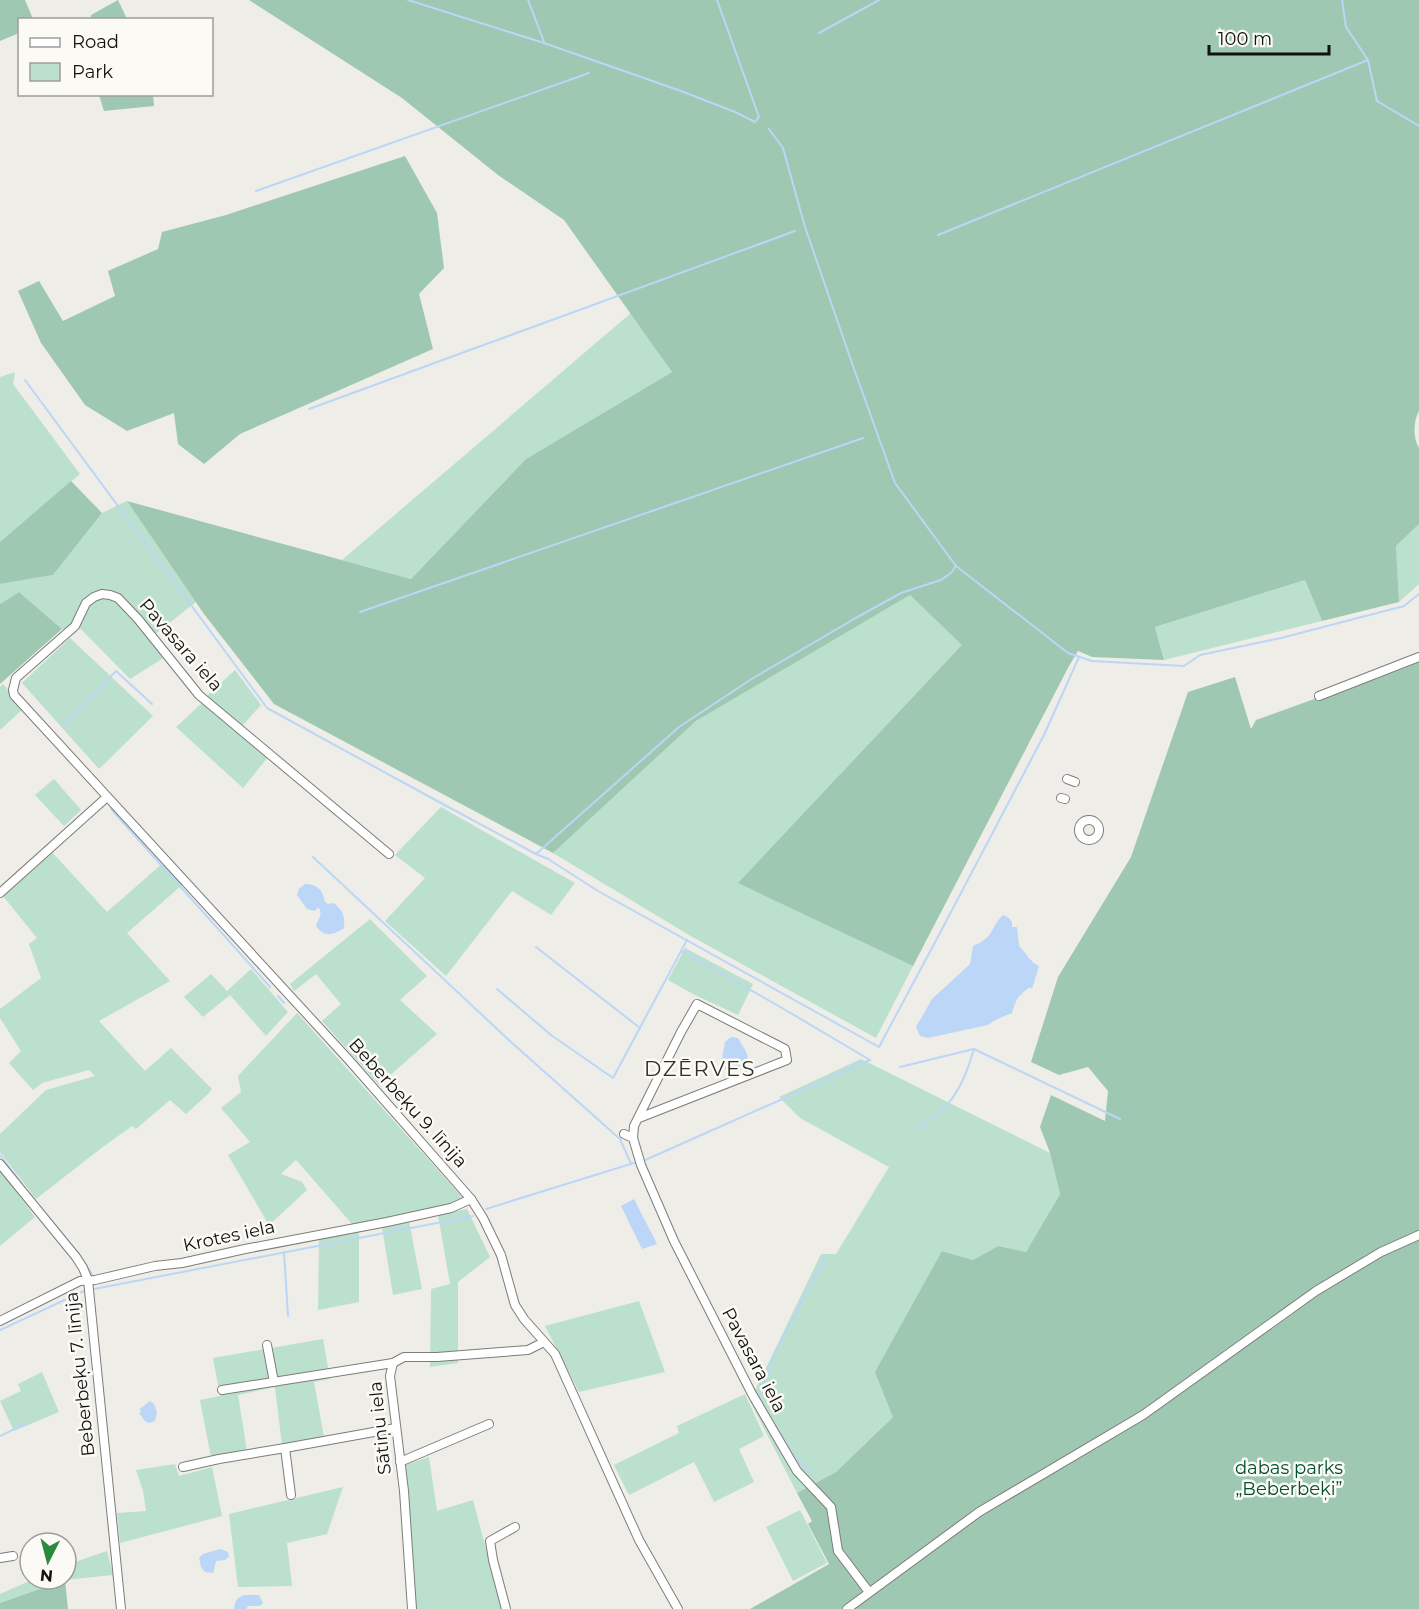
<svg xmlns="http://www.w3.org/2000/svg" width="1419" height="1609" font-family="Montserrat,sans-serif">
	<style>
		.green { fill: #bbe0cd }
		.forest { fill: #9fc8b3 }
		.water { fill: #bbd6f6 }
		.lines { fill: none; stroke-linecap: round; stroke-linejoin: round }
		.stream { stroke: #bbd6f6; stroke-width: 2 }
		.minor-casing { stroke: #7d7c78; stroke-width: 10 }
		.minor { stroke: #fff; stroke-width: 8 }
		.labels { text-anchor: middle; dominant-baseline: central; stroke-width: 5; stroke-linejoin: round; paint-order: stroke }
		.street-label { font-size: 18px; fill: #121211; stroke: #fbfaf5 }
		.park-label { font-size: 18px; fill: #014f34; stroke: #fbfaf5 }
		.quarter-label { font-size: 21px; letter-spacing: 1.5px; fill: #302f2c; stroke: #fbfaf5 }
	</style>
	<rect width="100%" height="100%" fill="#eeede8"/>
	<!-- green -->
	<g class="green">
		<polygon points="631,313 672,372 526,459 411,579 342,560"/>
		<polygon points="15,372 13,384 80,474 0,542 0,377"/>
		<polygon points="127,501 196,602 150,638 165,657 130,679 80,628 62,629 19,592 0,604 0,584 53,575 102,513"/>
		<polygon points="1419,524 1419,584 1399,602 1396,546"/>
		<polygon points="1305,580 1322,621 1164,660 1155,627"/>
		<polygon points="910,595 963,645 739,883 913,966 876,1038 689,935 553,853 696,721"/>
		<polygon points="70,638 153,716 99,769 22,683"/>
		<polygon points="235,670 261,705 242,726 207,696"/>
		<polygon points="3,684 24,708 0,730 0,687"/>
		<polygon points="202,703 268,757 243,788 176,727"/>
		<polygon points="54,779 81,810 64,826 35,795"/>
		<polygon points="441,807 575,883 551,915 512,891 446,976 385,921 425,878 395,855"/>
		<polygon points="50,850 107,912 163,863 182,885 127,933 170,981 99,1021 145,1071 171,1048 212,1089 208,1094 186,1114 170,1100 136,1129 132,1126 100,1149 36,1199 0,1152 0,1134 46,1090 95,1076 89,1070 42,1083 33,1090 9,1063 21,1051 0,1018 0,1009 41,978 29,944 37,938 3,896 4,893"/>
		<polygon points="370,919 427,976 400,1000 437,1034 379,1085 322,1021 341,1004 316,974 294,991 290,984"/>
		<polygon points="685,948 753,984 738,1015 693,994 668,980"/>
		<polygon points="251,969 288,1012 266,1036 230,995 203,1017 184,997 211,974 227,991"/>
		<polygon points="297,1013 463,1198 455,1204 353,1225 296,1160 281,1174 302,1182 307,1190 269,1225 228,1155 250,1142 221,1108 241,1092 238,1076"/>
		<polygon points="861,1059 1050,1153 1060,1194 1026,1252 998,1246 973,1260 942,1251 893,1417 836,1472 797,1493 750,1401 821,1254 836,1254 889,1167 800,1118 779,1097"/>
		<polygon points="0,1170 35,1217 0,1246"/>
		<polygon points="467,1209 490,1257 458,1282 458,1363 430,1367 431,1289 450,1284 438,1215"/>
		<polygon points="409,1221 422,1289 393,1295 382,1227"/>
		<polygon points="359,1232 359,1302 318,1310 319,1239"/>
		<polygon points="639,1301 665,1372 579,1392 545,1326"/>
		<polygon points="323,1339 330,1379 314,1382 324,1437 282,1445 275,1387 238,1395 247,1451 211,1457 200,1400 220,1396 213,1358"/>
		<polygon points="42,1372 59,1412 14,1431 0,1401 21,1391 18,1384"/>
		<polygon points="745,1394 764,1436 739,1449 754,1482 714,1502 694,1462 629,1495 614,1465 679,1433 677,1426"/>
		<polygon points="429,1457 437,1511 473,1500 502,1609 416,1609 405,1465"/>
		<polygon points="175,1464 179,1476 212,1467 222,1516 120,1543 117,1513 146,1511 143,1491 136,1470"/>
		<polygon points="343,1487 327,1534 287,1543 292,1586 238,1587 229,1514"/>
		<polygon points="800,1510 827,1563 793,1581 766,1527"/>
		<polygon points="107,1551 113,1575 65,1580 0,1603 0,1594 34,1579 66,1579 66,1565"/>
	</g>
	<!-- forest -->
	<g class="forest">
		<polygon points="0,0 25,0 33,19 20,20 19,33 0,41"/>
		<polygon points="118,0 127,19 91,19 91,15"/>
		<path d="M249,0H1419V411C1413,421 1413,439 1419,448V524L1396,546L1399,602L1322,621L1305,580L1155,627L1164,660L1092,657L1078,651L1069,666L913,966L738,883L962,645L910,595L696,721L553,853L274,704L204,614L127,501L411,579L526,459L672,372L564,220L498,175L402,98Z"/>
		<polygon points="99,95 153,95 154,106 104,111"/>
		<polygon points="405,156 437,213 444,268 419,294 433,349 240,434 204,464 178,444 174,413 127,431 85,405 41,343 18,291 39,281 63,321 115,296 108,271 158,249 162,232 226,215"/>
		<polygon points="71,481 102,513 53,575 0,584 0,542"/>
		<polygon points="19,592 62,629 0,684 0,604"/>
		<polygon points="1419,661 1419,1609 750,1609 829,1564 808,1524 812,1521 797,1493 836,1472 893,1417 875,1372 942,1251 973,1260 998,1246 1026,1252 1060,1194 1050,1153 1040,1127 1051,1095 1105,1121 1108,1091 1088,1067 1059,1075 1031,1062 1058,977 1131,857 1188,692 1235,677 1251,729 1256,720"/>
		<polygon points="65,1580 68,1609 0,1609 0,1603"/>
	</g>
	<!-- water -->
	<g class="water">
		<path d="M305,884C317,884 323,890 325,902L328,904L334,903C343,911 345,916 344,928C333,935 325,938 316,926C318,919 324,913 318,907L315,911L307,909L297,895L299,889Z"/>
		<path d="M1003,915L1009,918L1012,922V927H1017L1019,946C1026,953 1030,962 1039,966L1032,989L1030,987C1017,997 1017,997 1012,1013C1003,1017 995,1019 988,1025L928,1038L920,1036L916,1027L932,999L970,964L973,946C995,937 989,929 1003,915Z"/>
		<path d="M731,1037L738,1038C743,1047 749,1054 749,1064L732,1070H726L721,1064L725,1042Z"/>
		<polygon points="634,1199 657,1244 642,1249 621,1206"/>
		<polygon points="150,1401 154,1404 157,1412 155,1421 149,1423 145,1421 139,1413 141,1412 140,1409"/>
		<polygon points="220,1549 228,1552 229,1557 225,1560 216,1561 213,1573 205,1572 201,1567 199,1558 203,1554"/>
		<path d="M245,1595H259L263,1603L260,1606H248L246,1609H234C235,1601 237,1597 245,1595Z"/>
	</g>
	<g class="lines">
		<!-- stream -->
		<g class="stream">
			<polyline points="408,0 544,43 681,91 735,112 755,122 759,117 717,0"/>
			<polyline points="528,0 544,42"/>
			<polyline points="1342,0 1346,27 1368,60 1377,101 1419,126"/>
			<polyline points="819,33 879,0"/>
			<polyline points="769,129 783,148 805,227 853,366 895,483 956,566 1068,653 1092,661 1184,666 1200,655 1281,638 1404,606 1419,594"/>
			<polyline points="256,191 589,73"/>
			<polyline points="938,235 1368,60"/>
			<polyline points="25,380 267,708 439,802 536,854"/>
			<polyline points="309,409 795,231"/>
			<polyline points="956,566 951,573 941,580 901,593 854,619 750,680 679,727 536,854 548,859 598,891 879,1047 941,931 1044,735 1079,657"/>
			<polyline points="360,612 863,438"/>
			<polyline points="63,727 116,671 152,704"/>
			<polyline points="111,809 270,987"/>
			<polyline points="313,857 511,1042 620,1139 631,1164"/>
			<polyline points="536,947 640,1028"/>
			<polyline points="681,951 777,1005 870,1060"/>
			<polyline points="497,989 551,1035 613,1078 687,940"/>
			<polyline points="278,996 284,1003"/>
			<polyline points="900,1067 974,1049 1120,1119"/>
			<path d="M917,1129C926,1121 939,1114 947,1105C961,1089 968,1069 974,1049"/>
			<polyline points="0,1155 22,1184"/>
			<polyline points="643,1161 870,1060"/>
			<polyline points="486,1209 637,1162"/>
			<polyline points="63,1235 81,1257 92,1274"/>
			<polyline points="284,1252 288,1316"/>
			<polyline points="94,1289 473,1216"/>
			<polyline points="0,1330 84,1291"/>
			<polyline points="758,1398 779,1345 824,1260"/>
			<polyline points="774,1423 796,1459 810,1470"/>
			<polyline points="0,1436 27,1423"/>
		</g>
		<defs>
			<g id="minor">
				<polyline points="1319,696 1419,657"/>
				<polyline points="1067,779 1075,782"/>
				<polyline points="1061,798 1065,799"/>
				<circle cx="1089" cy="830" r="10"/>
				<polyline points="389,854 199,695 138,619 118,598 110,595 102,594 94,597 86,603 75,626 16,678 13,690 14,695 348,1059 471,1199 483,1218 501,1255 515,1305 524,1319 555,1354 639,1540 678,1609"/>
				<polyline points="0,893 107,797"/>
				<polyline points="624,1134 633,1138 641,1165 674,1241 752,1394 797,1471 831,1507 838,1551 869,1592"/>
				<polyline points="633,1138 634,1126 681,1032 697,1004 785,1049 787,1060 639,1118"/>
				<polyline points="0,1164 76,1257 83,1268 88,1280 121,1609"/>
				<polyline points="0,1321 80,1281 95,1280 155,1266 182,1263 245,1249 387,1222 451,1208 471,1199"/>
				<polyline points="267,1345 274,1382"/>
				<polyline points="393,1363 390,1376 404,1491 412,1609"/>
				<polyline points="222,1390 393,1363 404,1357 437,1357 528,1350 544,1342"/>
				<polyline points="400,1462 489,1424"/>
				<polyline points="183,1467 219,1459 285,1448"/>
				<polyline points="291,1495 285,1448 396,1428"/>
				<polyline points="0,1558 13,1556"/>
				<polyline points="506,1609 493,1560 490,1541 515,1527"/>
				<polyline points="847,1609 979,1512 1143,1415 1316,1291 1381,1252 1419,1235"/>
			</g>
		</defs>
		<!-- minor casing -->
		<use href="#minor" class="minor-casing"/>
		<!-- minor -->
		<use href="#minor" class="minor"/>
	</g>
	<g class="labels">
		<!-- street labels -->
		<g class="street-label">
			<text transform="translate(181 645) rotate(49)">Pavasara iela</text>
			<text transform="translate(408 1103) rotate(48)">Beberbeķu 9. līnija</text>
			<text transform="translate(229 1236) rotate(-12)">Krotes iela</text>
			<text transform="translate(754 1360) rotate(62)">Pavasara iela</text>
			<text transform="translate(80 1374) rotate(-96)">Beberbeķu 7. līnija</text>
			<text transform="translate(380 1428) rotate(-96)">Sātiņu iela</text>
		</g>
		<!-- park labels -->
		<g class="park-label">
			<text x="1289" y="1468">dabas parks<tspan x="1289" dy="21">„Beberbeķi”</tspan></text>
		</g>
		<!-- quarter labels -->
		<g class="quarter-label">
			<text x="700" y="1068">DZĒRVES</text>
		</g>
	</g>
	<!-- legend -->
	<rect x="18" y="18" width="195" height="78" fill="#fbfaf5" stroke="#9e9d9a" stroke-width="1.5"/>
	<rect x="30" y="38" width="30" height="9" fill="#ffffff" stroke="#9e9d9a" stroke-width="1.5"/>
	<text x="72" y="48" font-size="18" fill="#121211">Road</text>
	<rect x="30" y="63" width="30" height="18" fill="#bbe0cd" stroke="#9e9d9a" stroke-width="1.5"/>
	<text x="72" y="78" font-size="18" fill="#121211">Park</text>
	<!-- north arrow -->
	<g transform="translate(48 1561) rotate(186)"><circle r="28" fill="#fbfaf5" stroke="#9e9d9a" stroke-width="1.5"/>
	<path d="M0-4.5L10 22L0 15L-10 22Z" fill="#29893c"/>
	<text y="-9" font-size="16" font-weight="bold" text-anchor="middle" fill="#121211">N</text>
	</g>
	<!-- scale -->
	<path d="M1209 45v9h120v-9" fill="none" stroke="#121211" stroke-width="3"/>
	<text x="1218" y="45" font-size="18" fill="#121211" stroke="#fbfaf5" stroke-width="4.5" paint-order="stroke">100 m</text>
</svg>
